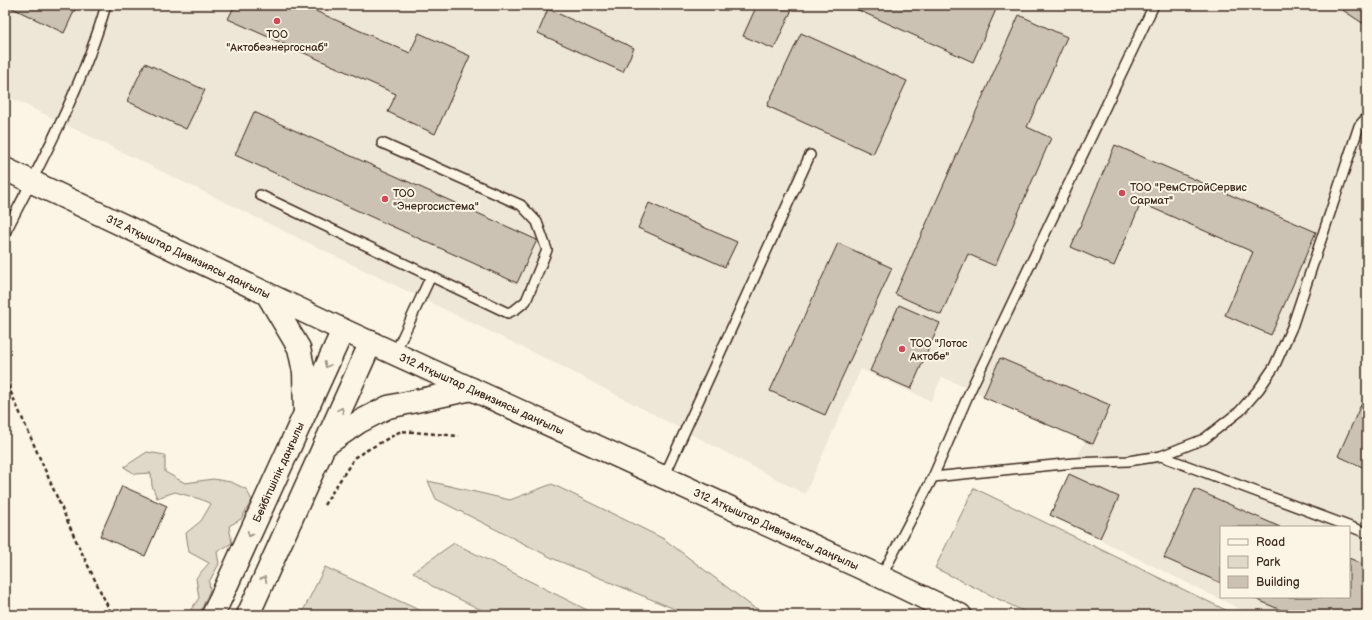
<svg xmlns="http://www.w3.org/2000/svg" width="1372" height="620" font-family="'Balsamiq Sans',sans-serif">
	<style>
		.built { fill: #eee6d6; fill-rule: evenodd }
		.green { fill: #e0d8c8; stroke: #8e8173 }
		.building { fill: #ccc2b3; stroke: #3b2a1e }
		.lines { fill: none; stroke-linecap: round; stroke-linejoin: round }
		.service-casing { stroke: #3b2a1e; stroke-width: 12 }
		.secondary-casing { stroke: #3b2a1e; stroke-width: 25 }
		.trunk-casing { stroke: #3b2a1e; stroke-width: 25 }
		.path { stroke: #3b2a1e; stroke-width: 2.5; stroke-dasharray: 4 3; stroke-linecap: butt }
		.service { stroke: #fcf5e5; stroke-width: 9 }
		.secondary { stroke: #fcf5e5; stroke-width: 22 }
		.trunk { stroke: #fcf5e5; stroke-width: 22 }
		.oneway { stroke: #9c9082 }
		.poi-dot { fill: #d1495b; stroke: #fcf5e5; stroke-width: 1.5 }
		.labels { text-anchor: middle; dominant-baseline: central; stroke-width: 4; stroke-linejoin: round; paint-order: stroke }
		.poi-label { font-size: 11px; fill: #3b2a1e; stroke: #fcf5e5; text-anchor: start }
		.street-label { font-size: 11px; fill: #3b2a1e; stroke: #fcf5e5 }
	</style>
	<rect width="100%" height="100%" fill="#fcf5e5"/>
	<filter id="ink" filterUnits="userSpaceOnUse"><feTurbulence type="fractalNoise" baseFrequency=".025" numOctaves="2"/><feDisplacementMap in="SourceGraphic" scale="8" xChannelSelector="R" yChannelSelector="G"/><feConvolveMatrix kernelMatrix="1 2 1 2 8 2 1 2 1" color-interpolation-filters="sRGB"/></filter>
	<g filter="url(#ink)">
		<!-- built -->
		<path class="built" d="M5,5H1367V615H1252L1050,515L1085,441L942,377L931,401L861,369L805,494L565,368L5,95ZM1221,527H1349V597H1221Z"/>
		<!-- green -->
		<g class="green">
			<polygon points="147,452 165,455 165,472 185,483 213,479 231,482 246,489 252,500 241,519 229,526 232,543 217,552 219,564 209,582 210,590 199,615 187,615 199,598 196,578 209,563 189,552 186,533 201,521 211,504 200,499 175,492 157,498 152,486 151,473 135,474 124,467"/>
			<polygon points="428,481 510,500 552,484 664,539 753,607 773,615 689,615 554,559 436,499"/>
			<polygon points="974,488 1236,615 1031,615 935,568"/>
			<polygon points="454,543 597,615 492,615 432,586 413,572"/>
			<polygon points="325,567 430,615 301,615"/>
		</g>
		<!-- building -->
		<g class="building">
			<polygon points="6,5 77,5 64,33"/>
			<polygon points="235,5 302,5 410,53 419,33 470,56 435,134 388,112 396,94 228,19"/>
			<polygon points="757,5 794,5 774,49 743,36"/>
			<polygon points="847,5 998,5 973,62"/>
			<polygon points="1335,5 1367,5 1367,26"/>
			<polygon points="548,9 634,48 623,72 538,33"/>
			<polygon points="1019,15 1067,37 1027,127 1051,138 995,266 968,254 941,315 895,294"/>
			<polygon points="801,33 907,81 873,154 767,106"/>
			<polygon points="145,63 205,90 186,129 127,101"/>
			<polygon points="254,112 537,240 517,283 235,155"/>
			<polygon points="1115,145 1316,232 1271,335 1225,315 1253,252 1141,203 1114,266 1071,247"/>
			<polygon points="649,203 737,242 725,267 638,228"/>
			<polygon points="838,243 892,268 825,415 770,391"/>
			<polygon points="899,305 940,323 911,389 870,371"/>
			<polygon points="1000,358 1110,405 1093,444 983,397"/>
			<polygon points="1367,391 1367,469 1338,456"/>
			<polygon points="1069,474 1119,497 1100,538 1050,515"/>
			<polygon points="122,486 167,506 145,556 100,536"/>
			<polygon points="1195,489 1280,527 1221,527 1221,583 1164,558"/>
			<polygon points="1349,558 1367,566 1367,615 1292,615 1251,597 1349,597"/>
		</g>
		<g class="lines">
			<defs>
				<g id="service">
					<polyline points="260,195 508,313 516,309 526,301 547,250 537,222 521,205 382,143"/>
					<path d="M5,233C42,161 84,83 106,5"/>
					<polyline points="395,353 431,276"/>
					<polyline points="1161,456 1367,533"/>
					<polyline points="664,477 810,155"/>
					<polyline points="933,477 1074,463 1128,461 1161,456 1204,439 1240,411 1259,389 1274,367 1292,327 1359,126 1367,117"/>
					<polyline points="881,577 933,477 970,391 1154,5"/>
				</g>
				<g id="secondary">
					<path id="s1" d="M213,615L343,330"/>
					<polyline points="248,615 371,342"/>
				</g>
				<g id="trunk">
					<path id="s2" d="M5,169L343,330L881,577L960,615"/>
					<polyline points="267,294 299,348 304,372 305,413"/>
					<polyline points="324,446 359,422 388,407 472,389"/>
				</g>
			</defs>
			<!-- service casing -->
			<use href="#service" class="service-casing"/>
			<!-- secondary casing -->
			<use href="#secondary" class="secondary-casing"/>
			<!-- trunk casing -->
			<use href="#trunk" class="trunk-casing"/>
			<!-- path -->
			<g class="path">
				<polyline points="5,379 78,545 112,615"/>
				<polyline points="324,505 355,457 401,431 459,436"/>
			</g>
			<!-- service -->
			<use href="#service" class="service"/>
			<!-- secondary -->
			<use href="#secondary" class="secondary"/>
			<!-- trunk -->
			<use href="#trunk" class="trunk"/>
		</g>
		<!-- one-way arrows -->
		<defs><path id="oneway-chevron" d="M-2-3.5L2.5 0L-2 3.5" fill="none" stroke-width="1.6" stroke-linecap="round" stroke-linejoin="round"/></defs>
		<g class="oneway">
			<use href="#oneway-chevron" transform="translate(327 365) rotate(114)"/>
			<use href="#oneway-chevron" transform="translate(341 410) rotate(-66)"/>
			<use href="#oneway-chevron" transform="translate(250 534) rotate(115)"/>
			<use href="#oneway-chevron" transform="translate(264 579) rotate(-66)"/>
		</g>
	</g>
	<!-- markers -->
	<g class="poi-dot">
		<circle cx="277" cy="21" r="4"/>
		<circle cx="1122" cy="193" r="4"/>
		<circle cx="385" cy="199" r="4"/>
		<circle cx="902" cy="349" r="4"/>
	</g>
	<g class="labels">
		<!-- poi labels -->
		<g class="poi-label">
			<text x="277" y="34" text-anchor="middle">ТОО<tspan x="277" dy="13">"Актобеэнергоснаб"</tspan></text>
			<text x="1130" y="187">ТОО "РемСтройСервис<tspan x="1130" dy="13">Сармат"</tspan></text>
			<text x="393" y="193">ТОО<tspan x="393" dy="13">"Энергосистема"</tspan></text>
			<text x="910" y="343">ТОО "Лотос<tspan x="910" dy="13">Актобе"</tspan></text>
		</g>
		<!-- street labels -->
		<g class="street-label">
			<text stroke="none"><textPath href="#s2" startOffset="203">312 Атқыштар Дивизиясы даңғылы</textPath></text>
			<text stroke="none"><textPath href="#s2" startOffset="527">312 Атқыштар Дивизиясы даңғылы</textPath></text>
			<text stroke="none"><textPath href="#s1" startOffset="157">Бейбітшілік даңғылы</textPath></text>
			<text stroke="none"><textPath href="#s2" startOffset="851">312 Атқыштар Дивизиясы даңғылы</textPath></text>
		</g>
	</g>
	<!-- margin -->
	<rect width="1372" height="620" fill="none" stroke="#fcf5e5" stroke-width="20"/>
	<rect x="10" y="10" width="1352" height="600" fill="none" stroke="#3b2a1e" stroke-width="1.5" filter="url(#ink)"/>
	<!-- legend -->
	<rect x="1220" y="526" width="130" height="72" fill="#fcf5e5" stroke="#afa495"/>
	<rect x="1228" y="539" width="20" height="6" fill="#fcf5e5" stroke="#afa495"/>
	<text x="1256" y="546" font-size="12" fill="#3b2a1e">Road</text>
	<rect x="1228" y="556" width="20" height="12" fill="#e0d8c8" stroke="#afa495"/>
	<text x="1256" y="566" font-size="12" fill="#3b2a1e">Park</text>
	<rect x="1228" y="576" width="20" height="12" fill="#ccc2b3" stroke="#afa495"/>
	<text x="1256" y="586" font-size="12" fill="#3b2a1e">Building</text>
</svg>
